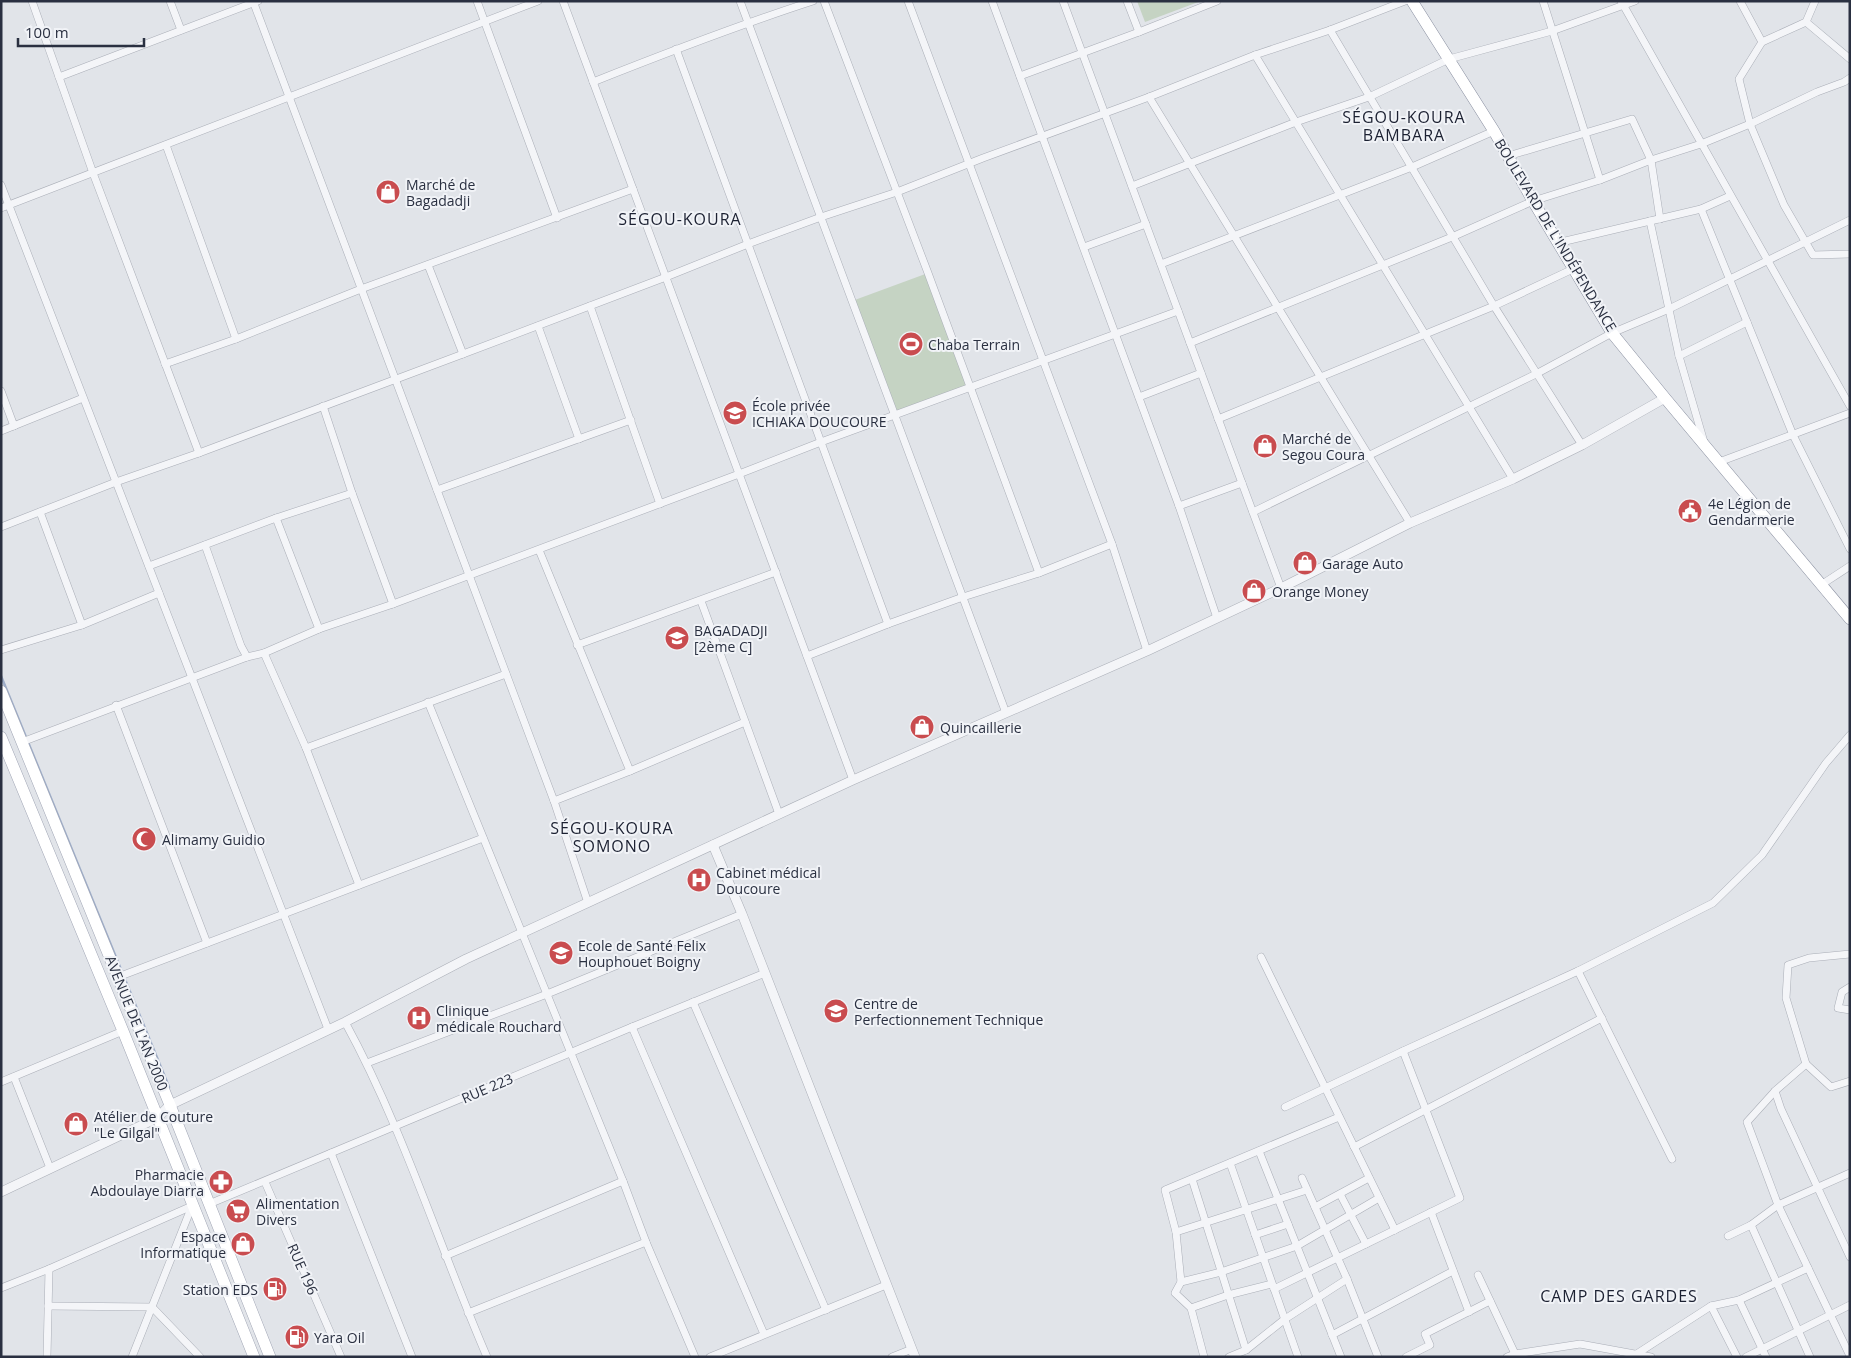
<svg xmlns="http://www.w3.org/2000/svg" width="1851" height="1358" font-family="'Open Sans',sans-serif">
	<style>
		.green { fill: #c5d3c3 }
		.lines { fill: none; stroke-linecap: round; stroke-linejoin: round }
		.stream { stroke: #9eadc8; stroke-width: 2.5 }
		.minor-casing { stroke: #aaaeb7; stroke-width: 8 }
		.tertiary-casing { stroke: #aaaeb7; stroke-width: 10 }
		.primary-casing { stroke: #a1a6b5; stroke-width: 12 }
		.trunk-casing { stroke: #898fa0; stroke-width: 12 }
		.minor { stroke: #f4f5f8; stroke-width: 7 }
		.tertiary { stroke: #f4f5f8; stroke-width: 9 }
		.primary { stroke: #fff; stroke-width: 11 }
		.trunk { stroke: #fff; stroke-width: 11 }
		.labels { text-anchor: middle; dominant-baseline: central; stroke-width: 4; stroke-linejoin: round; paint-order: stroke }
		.poi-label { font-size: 14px; fill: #2a3041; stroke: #f1f3f7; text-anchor: start }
		.street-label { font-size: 14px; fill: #2a3041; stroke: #f1f3f7 }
		.quarter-label { font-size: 16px; letter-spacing: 1px; fill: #1c2132; stroke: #f1f3f7 }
	</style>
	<rect width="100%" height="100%" fill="#e1e4e9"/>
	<!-- green -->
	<g class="green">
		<polygon points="1137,1 1201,1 1145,22"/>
		<polygon points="928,273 970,387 895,415 852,301"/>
	</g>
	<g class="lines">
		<!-- stream -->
		<polyline class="stream" points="1,676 169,1087"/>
		<defs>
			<g id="minor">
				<polyline points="32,1 93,173 199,453"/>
				<polyline points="170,1 181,30"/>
				<polyline points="253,1 554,801 588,903"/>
				<polyline points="477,1 557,218"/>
				<polyline points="563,1 853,780"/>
				<polyline points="740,1 1006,713"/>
				<polyline points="824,1 928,273 1039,573"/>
				<polyline points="908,1 1112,544 1147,651"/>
				<polyline points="992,1 1179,506 1217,618"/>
				<polyline points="1063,1 1281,588"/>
				<polyline points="1127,1 1139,32"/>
				<polyline points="1543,1 1600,180"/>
				<polyline points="1621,1 1850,406"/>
				<polyline points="1740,1 1762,42"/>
				<polyline points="1815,1 1806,22 1762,42 1739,79 1750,124 1784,205 1813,255 1850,254"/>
				<polyline points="1806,22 1850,59"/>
				<polyline points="1330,30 1494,306 1582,445"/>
				<polyline points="676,49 888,624"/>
				<polyline points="1255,55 1513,479"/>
				<polyline points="1020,76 1139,32 1217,1"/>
				<polyline points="59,77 258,1"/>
				<path d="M593,82C666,53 739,25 813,1"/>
				<polyline points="1149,97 1410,523"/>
				<polyline points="166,145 236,339"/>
				<polyline points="1508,156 1632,119 1651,160 1660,219"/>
				<polyline points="1,185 328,1029"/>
				<polyline points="1132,186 1296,122 1369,97 1449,59 1552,31 1635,1"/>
				<polyline points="1,208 538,1"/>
				<polyline points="1701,209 1793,435 1850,549"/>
				<polyline points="1650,221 1679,356 1704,442"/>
				<polyline points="1557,243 1701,209 1730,196"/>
				<polyline points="1084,247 1146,224"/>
				<polyline points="1161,264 1412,167 1494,131"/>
				<polyline points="428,265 463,354"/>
				<polyline points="590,306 660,504"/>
				<polyline points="538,326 579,439"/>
				<polyline points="1190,343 1452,237 1533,201 1600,180 1651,160 1701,144 1750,124 1817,92 1844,82 1850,78"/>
				<polyline points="1679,356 1747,322"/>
				<polyline points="165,364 236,339 361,289 633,189"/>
				<polyline points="1,391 14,426"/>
				<polyline points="1139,397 1201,373"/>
				<polyline points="323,406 352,493 393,604"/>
				<polyline points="1218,419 1494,306 1573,269"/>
				<polyline points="1,431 83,398"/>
				<polyline points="1719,462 1850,413"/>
				<polyline points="437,490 631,420"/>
				<polyline points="1179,506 1242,483"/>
				<polyline points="40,512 82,625"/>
				<polyline points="1253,512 1536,374 1612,333 1669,309 1850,220"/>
				<polyline points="276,518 319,629"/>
				<polyline points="1,527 116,482 199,453 463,354 666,277 748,244 821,217 897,192 983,158 1149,97 1255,55 1330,30 1405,1"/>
				<polyline points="205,545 241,646 247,657"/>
				<polyline points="539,550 630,771"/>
				<polyline points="149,566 276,518 352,493"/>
				<polyline points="1821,585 1850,566"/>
				<polyline points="701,601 779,814"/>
				<polyline points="577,645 776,572"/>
				<polyline points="1,650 82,625 159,593"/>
				<polyline points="264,653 306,748 359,885"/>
				<polyline points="807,656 888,624 963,597 1039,573 1112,544"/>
				<polyline points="428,702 623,1181 646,1242 695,1357"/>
				<polyline points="116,705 207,943"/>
				<polyline points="22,742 247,657 264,653 319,629 393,604 739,474 821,442 1178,311"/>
				<polyline points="306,748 506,674"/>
				<polyline points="554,801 630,771 745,722"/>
				<polyline points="1261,957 1395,1230"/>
				<polyline points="1578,971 1672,1159"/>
				<polyline points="118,977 483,838"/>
				<polyline points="1850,987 1842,992 1838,1008 1850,1010"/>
				<polyline points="693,1002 826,1310"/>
				<path d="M345,1022C403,1128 439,1246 487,1357"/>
				<polyline points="632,1027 764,1334"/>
				<polyline points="367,1063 547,994 742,914"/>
				<polyline points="1806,1064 1786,998 1788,965 1809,958 1850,954"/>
				<polyline points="14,1077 50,1168"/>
				<polyline points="1850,1081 1831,1087 1806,1064 1775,1091 1747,1122 1778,1205 1850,1356"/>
				<polyline points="1,1082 123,1031"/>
				<polyline points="1775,1091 1781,1109 1850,1257"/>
				<polyline points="1285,1107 1403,1051 1578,971 1713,903 1762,855 1826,763 1850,735"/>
				<polyline points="1354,1147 1602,1018"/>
				<polyline points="1259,1151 1341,1357"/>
				<polyline points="331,1153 412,1357"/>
				<polyline points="1230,1163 1298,1357"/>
				<polyline points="1302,1178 1347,1279 1378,1357"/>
				<polyline points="1192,1179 1246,1350"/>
				<polyline points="265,1182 341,1357"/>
				<polyline points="1340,1194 1366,1244"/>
				<polyline points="209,1204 632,1027 765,973"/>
				<polyline points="1315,1207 1369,1178"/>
				<polyline points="1431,1212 1469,1312"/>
				<polyline points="1751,1225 1810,1357"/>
				<polyline points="1176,1232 1307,1190"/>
				<polyline points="1255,1235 1288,1224"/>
				<polyline points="1728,1236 1751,1225 1778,1205 1850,1173"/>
				<polyline points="445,1256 623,1181"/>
				<polyline points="49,1269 192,1206"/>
				<polyline points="1478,1275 1516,1356"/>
				<polyline points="1181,1282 1221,1272 1297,1246 1379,1198"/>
				<polyline points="1,1288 49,1269 47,1357"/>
				<polyline points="1274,1289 1460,1198 1403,1051"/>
				<polyline points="1739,1300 1766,1357"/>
				<polyline points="48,1306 152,1307 200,1357"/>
				<polyline points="1191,1308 1228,1295 1272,1284"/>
				<polyline points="468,1313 646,1242"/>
				<polyline points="1332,1335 1453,1271"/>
				<polyline points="1635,1355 1711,1306"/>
				<polyline points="132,1357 192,1206"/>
				<polyline points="710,1357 886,1285"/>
				<polyline points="892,1357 912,1349"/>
				<polyline points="1204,1357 1191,1308 1175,1293 1181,1282 1176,1232 1165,1190 1339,1117"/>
				<polyline points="1229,1357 1246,1350 1285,1319 1347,1279"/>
				<polyline points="1406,1357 1430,1345 1425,1334 1490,1301"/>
				<polyline points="1507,1357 1515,1354 1580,1344 1651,1357"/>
				<polyline points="1737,1357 1711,1306 1739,1300 1808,1268"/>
				<polyline points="1746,1357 1850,1305"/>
			</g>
			<g id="tertiary">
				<polyline points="713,845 742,914 915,1357"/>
				<polyline points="1,1192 157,1118 170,1105 345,1022 466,959 853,780 1147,651 1281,588 1410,523 1513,479 1582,445 1665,398"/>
			</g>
			<g id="primary">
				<polyline points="1,691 170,1105 270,1357"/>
				<polyline points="1,737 123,1031 254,1357"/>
			</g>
			<polyline id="trunk" points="1412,1 1494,131 1533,201 1612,333 1665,398 1850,619"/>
		</defs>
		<!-- minor casing -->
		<use href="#minor" class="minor-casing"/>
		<!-- tertiary casing -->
		<use href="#tertiary" class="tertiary-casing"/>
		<!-- primary casing -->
		<use href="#primary" class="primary-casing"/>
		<!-- trunk casing -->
		<use href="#trunk" class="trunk-casing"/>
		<!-- minor -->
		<use href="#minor" class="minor"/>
		<!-- tertiary -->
		<use href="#tertiary" class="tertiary"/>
		<!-- primary -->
		<use href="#primary" class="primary"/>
		<!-- trunk -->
		<use href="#trunk" class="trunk"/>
	</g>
	<!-- icons -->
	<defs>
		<symbol id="shop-disc" viewBox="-11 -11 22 22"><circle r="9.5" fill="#c94c4f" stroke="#f1f3f7"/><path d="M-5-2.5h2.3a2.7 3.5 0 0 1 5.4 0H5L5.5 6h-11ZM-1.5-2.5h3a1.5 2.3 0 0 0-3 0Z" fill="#fff"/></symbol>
		<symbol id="stadium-disc" viewBox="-11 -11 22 22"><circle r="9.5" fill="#c94c4f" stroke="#f1f3f7"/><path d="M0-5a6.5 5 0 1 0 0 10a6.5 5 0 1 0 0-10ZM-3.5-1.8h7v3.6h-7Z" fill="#fff"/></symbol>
		<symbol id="school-disc" viewBox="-11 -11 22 22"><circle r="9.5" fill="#c94c4f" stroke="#f1f3f7"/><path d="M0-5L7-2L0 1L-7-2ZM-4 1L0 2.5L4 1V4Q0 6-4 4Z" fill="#fff"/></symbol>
		<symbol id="civic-disc" viewBox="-11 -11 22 22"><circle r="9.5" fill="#c94c4f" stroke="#f1f3f7"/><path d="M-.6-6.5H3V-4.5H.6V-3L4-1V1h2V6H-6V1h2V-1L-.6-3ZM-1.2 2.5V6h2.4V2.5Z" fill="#fff"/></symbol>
		<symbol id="mosque-disc" viewBox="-11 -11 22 22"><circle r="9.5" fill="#c94c4f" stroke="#f1f3f7"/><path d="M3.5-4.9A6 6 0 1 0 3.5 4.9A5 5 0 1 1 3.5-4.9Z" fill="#fff"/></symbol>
		<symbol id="hospital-disc" viewBox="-11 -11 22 22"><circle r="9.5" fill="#c94c4f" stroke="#f1f3f7"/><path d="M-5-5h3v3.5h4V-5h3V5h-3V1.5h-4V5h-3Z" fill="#fff"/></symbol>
		<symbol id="pharmacy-disc" viewBox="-11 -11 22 22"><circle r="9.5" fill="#c94c4f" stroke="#f1f3f7"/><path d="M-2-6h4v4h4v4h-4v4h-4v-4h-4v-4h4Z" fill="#fff"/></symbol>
		<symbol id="supermarket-disc" viewBox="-11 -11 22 22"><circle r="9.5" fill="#c94c4f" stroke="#f1f3f7"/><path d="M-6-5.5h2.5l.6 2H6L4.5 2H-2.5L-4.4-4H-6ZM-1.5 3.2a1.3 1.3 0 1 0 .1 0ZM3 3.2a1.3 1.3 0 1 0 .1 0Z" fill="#fff"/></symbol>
		<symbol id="fuel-disc" viewBox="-11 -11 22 22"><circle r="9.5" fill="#c94c4f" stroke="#f1f3f7"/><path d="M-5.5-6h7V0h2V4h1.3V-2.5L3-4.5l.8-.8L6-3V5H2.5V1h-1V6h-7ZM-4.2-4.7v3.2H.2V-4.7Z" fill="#fff"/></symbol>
	</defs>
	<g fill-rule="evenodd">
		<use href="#shop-disc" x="374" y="178" width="28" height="28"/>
		<use href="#stadium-disc" x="897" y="330" width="28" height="28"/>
		<use href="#school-disc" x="721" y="399" width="28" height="28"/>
		<use href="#shop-disc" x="1251" y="432" width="28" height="28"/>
		<use href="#civic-disc" x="1676" y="497" width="28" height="28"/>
		<use href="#shop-disc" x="1291" y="549" width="28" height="28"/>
		<use href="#shop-disc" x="1240" y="577" width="28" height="28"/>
		<use href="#school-disc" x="663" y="624" width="28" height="28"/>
		<use href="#shop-disc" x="908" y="713" width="28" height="28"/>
		<use href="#mosque-disc" x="130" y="825" width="28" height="28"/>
		<use href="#hospital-disc" x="685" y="866" width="28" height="28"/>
		<use href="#school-disc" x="547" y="939" width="28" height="28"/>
		<use href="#school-disc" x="822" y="997" width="28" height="28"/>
		<use href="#hospital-disc" x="405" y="1004" width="28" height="28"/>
		<use href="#shop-disc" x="62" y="1110" width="28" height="28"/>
		<use href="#pharmacy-disc" x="207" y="1168" width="28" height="28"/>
		<use href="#supermarket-disc" x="224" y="1197" width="28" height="28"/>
		<use href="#shop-disc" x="229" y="1230" width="28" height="28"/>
		<use href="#fuel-disc" x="261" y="1275" width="28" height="28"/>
		<use href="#fuel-disc" x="283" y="1323" width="28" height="28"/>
	</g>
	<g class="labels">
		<!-- poi labels -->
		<g class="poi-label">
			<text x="406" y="184">Marché de<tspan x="406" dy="16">Bagadadji</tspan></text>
			<text x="928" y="344">Chaba Terrain</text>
			<text x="752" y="405">École privée<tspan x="752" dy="16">ICHIAKA DOUCOURE</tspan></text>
			<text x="1282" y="438">Marché de<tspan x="1282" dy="16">Segou Coura</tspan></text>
			<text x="1708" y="503">4e Légion de<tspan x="1708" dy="16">Gendarmerie</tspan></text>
			<text x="1322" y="563">Garage Auto</text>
			<text x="1272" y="591">Orange Money</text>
			<text x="694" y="630">BAGADADJI<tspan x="694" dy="16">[2ème C]</tspan></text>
			<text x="940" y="727">Quincaillerie</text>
			<text x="162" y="839">Alimamy Guidio</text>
			<text x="716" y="872">Cabinet médical<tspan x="716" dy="16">Doucoure</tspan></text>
			<text x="578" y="945">Ecole de Santé Felix<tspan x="578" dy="16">Houphouet Boigny</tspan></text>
			<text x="854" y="1003">Centre de<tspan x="854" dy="16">Perfectionnement Technique</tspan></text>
			<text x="436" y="1010">Clinique<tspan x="436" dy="16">médicale Rouchard</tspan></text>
			<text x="94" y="1116">Atélier de Couture<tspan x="94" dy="16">"Le Gilgal"</tspan></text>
			<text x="204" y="1174" text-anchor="end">Pharmacie<tspan x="204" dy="16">Abdoulaye Diarra</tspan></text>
			<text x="256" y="1203">Alimentation<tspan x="256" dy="16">Divers</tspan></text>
			<text x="226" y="1236" text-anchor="end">Espace<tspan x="226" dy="16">Informatique</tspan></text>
			<text x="258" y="1289" text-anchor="end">Station EDS</text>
			<text x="314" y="1337">Yara Oil</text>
		</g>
		<!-- street labels -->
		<g class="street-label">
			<text transform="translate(1556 235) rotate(59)">BOULEVARD DE L'INDÉPENDANCE</text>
			<text transform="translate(137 1023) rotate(68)">AVENUE DE L'AN 2000</text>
			<text transform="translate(487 1088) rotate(-23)">RUE 223</text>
			<text transform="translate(303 1269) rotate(66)">RUE 196</text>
		</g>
		<!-- quarter labels -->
		<g class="quarter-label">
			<text x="1404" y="117">SÉGOU-KOURA<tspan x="1404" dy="18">BAMBARA</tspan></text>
			<text x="680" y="219">SÉGOU-KOURA</text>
			<text x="612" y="828">SÉGOU-KOURA<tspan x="612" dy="18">SOMONO</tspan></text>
			<text x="1619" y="1296">CAMP DES GARDES</text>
		</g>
	</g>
	<!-- border -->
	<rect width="1851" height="1358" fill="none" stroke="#2a3041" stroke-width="5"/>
	<!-- scale -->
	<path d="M18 38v8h126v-8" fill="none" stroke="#2a3041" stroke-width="2.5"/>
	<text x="25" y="38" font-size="15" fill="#2a3041" stroke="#f1f3f7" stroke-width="4" paint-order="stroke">100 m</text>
</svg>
